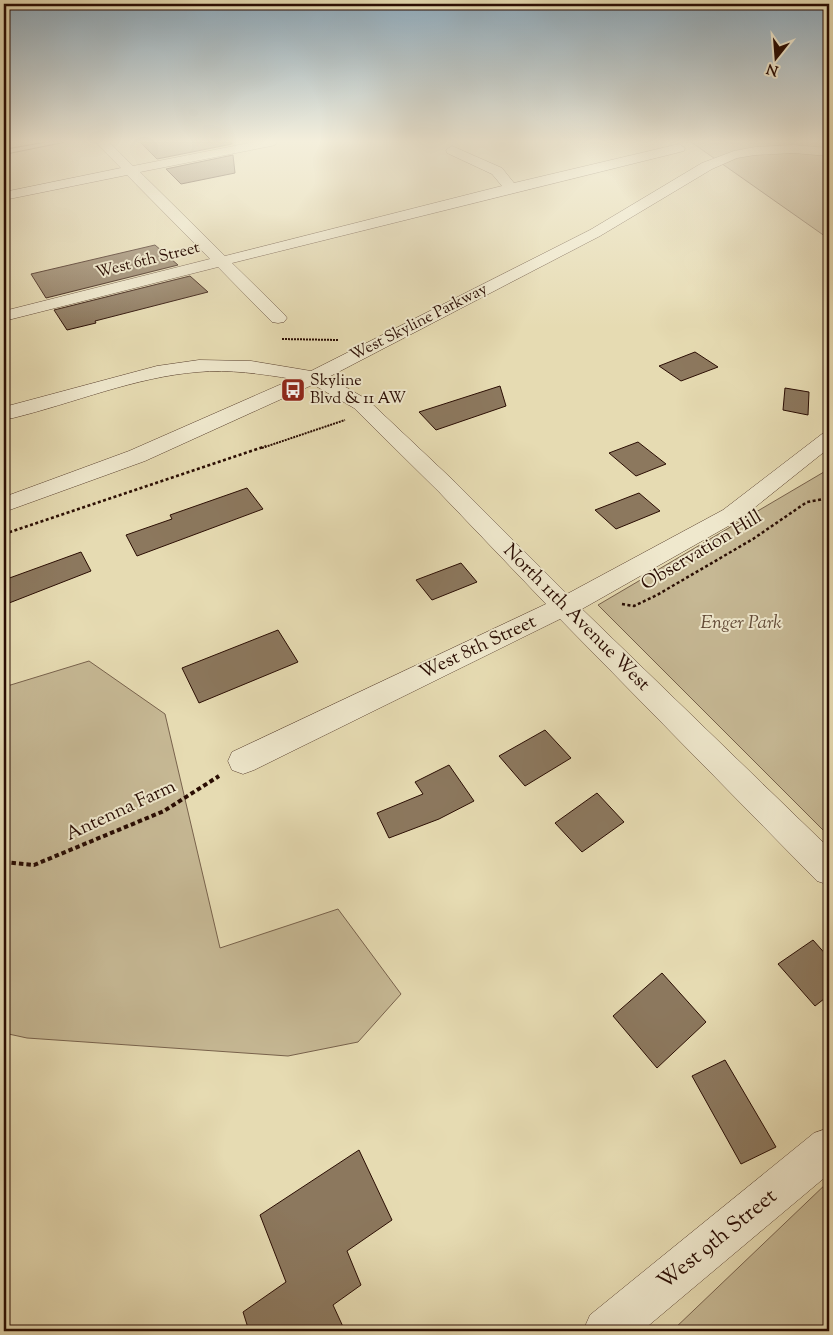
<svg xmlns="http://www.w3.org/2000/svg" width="833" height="1335" font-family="'Sorts Mill Goudy',serif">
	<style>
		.green { fill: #c6b894; stroke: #78624c }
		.building { fill: #8c785e; stroke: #2a0d03 }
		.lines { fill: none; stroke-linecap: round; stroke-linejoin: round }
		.service-casing { stroke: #59402f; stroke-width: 2 }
		.minor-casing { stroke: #59402f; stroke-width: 1 }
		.tertiary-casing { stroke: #59402f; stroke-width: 1 }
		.path-far2 { stroke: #2a0d03; stroke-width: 2; stroke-dasharray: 2 1; stroke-linecap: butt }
		.path-far1 { stroke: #2a0d03; stroke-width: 2.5; stroke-dasharray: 3 2.5; stroke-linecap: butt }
		.path { stroke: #2a0d03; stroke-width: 4; stroke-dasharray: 4.5 3; stroke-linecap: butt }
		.service { fill: #efe8cd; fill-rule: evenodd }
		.minor { fill: #efe8cd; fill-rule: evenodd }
		.tertiary { fill: #efe8cd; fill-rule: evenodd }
		.labels { text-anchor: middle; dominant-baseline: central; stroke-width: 4; stroke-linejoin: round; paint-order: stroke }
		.far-street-label { font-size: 16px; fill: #2a0d03; stroke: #efe8cd }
		.far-poi-label { font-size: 16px; fill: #2a0d03; stroke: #efe8cd; text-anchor: start }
		.street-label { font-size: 19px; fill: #2a0d03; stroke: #efe8cd }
		.park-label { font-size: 19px; font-style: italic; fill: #614936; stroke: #efe8cd }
		.near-street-label { font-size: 22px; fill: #2a0d03; stroke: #efe8cd }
	</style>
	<rect width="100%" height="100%" fill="#e6dbb2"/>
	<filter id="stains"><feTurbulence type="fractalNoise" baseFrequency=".004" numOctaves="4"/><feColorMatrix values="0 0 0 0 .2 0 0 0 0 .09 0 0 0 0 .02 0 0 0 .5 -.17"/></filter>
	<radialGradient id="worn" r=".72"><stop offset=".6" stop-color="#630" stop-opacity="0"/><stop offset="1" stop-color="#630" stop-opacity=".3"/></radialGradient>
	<!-- green -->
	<g class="green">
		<polygon points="691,142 829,142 829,239"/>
		<polygon points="829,469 829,836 598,605"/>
		<polygon points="89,661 165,714 220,948 338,909 401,994 358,1042 288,1056 27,1038 4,1033 4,687"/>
		<polygon points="829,1181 829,1331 672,1331"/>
	</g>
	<!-- building -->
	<g class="building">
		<polygon points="140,142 232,142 232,144 157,159"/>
		<polygon points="233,155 235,173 181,184 166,169"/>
		<polygon points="155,245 178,265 46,298 31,274"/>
		<polygon points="190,276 208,292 95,321 96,323 67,330 54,310"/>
		<polygon points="695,352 718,367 681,381 659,366"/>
		<polygon points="500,386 506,406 436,430 419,412"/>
		<polygon points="785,388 809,392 808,415 783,410"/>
		<polygon points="638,442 666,464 636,476 609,453"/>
		<polygon points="247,488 263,509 137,556 126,535 172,519 170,515"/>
		<polygon points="639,493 660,511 616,529 595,510"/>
		<polygon points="81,552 91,571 4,605 4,580"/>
		<polygon points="461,563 477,582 432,600 416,580"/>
		<polygon points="278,630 298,662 199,703 182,668"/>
		<polygon points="545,730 571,758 525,786 499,756"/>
		<polygon points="449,765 474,801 439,819 389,838 377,813 423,794 415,782"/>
		<polygon points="597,793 624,822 582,852 555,823"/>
		<polygon points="813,940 829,958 829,995 815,1006 778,964"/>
		<polygon points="662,973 706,1022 657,1068 613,1016"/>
		<polygon points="725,1060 776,1147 741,1164 692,1076"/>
		<polygon points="359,1150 392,1220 347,1251 361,1285 333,1305 345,1331 249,1331 243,1312 286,1282 260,1215"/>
	</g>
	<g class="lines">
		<defs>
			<polygon id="service" points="49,142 63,142 4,154 4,150"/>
			<g id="minor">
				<polygon points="96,142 109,142 133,166 254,142 277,142 275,145 271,146 140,172 225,256 502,186 492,174 447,153 446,150 452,146 502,168 514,183 679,144 685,148 684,151 232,263 284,314 287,318 284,322 278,323 272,322 218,267 4,321 4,311 210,259 127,175 4,200 4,192 121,168"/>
				<polygon points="314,371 321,373 368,400 455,482 567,594 723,510 822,434 829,432 829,448 739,520 582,609 829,848 829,885 817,881 560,619 254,770 243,774 232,770 228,761 232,752 546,604 439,492 354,408 307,381 304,377 307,373"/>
				<polygon points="829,1128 829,1174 642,1331 583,1331 590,1315 814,1133"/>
			</g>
			<path id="tertiary" d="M793,145L829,148V156L793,153L755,155L737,158L712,169L600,236L321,381L145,461L4,512V497L129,451L293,379C262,374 229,369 198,372C135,377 74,403 13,418L4,419V407L157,366L199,360L251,361L311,371L590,230L702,163L734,151L755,147Z"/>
		</defs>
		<!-- service casing -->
		<use href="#service" class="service-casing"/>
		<!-- minor casing -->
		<use href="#minor" class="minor-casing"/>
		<!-- tertiary casing -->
		<use href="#tertiary" class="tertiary-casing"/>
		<!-- path-far2 -->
		<g class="path-far2">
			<polyline points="282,339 339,340"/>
			<polyline points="262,448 345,420"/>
		</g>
		<!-- path-far1 -->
		<g class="path-far1">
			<polyline points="4,534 266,446"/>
			<polyline points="622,604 634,606 657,595 753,539 807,502 829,498"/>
		</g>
		<!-- path -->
		<polyline class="path" points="4,862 34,865 164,811 219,776"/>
		<!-- service -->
		<use href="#service" class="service"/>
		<!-- minor -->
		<use href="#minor" class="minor"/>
		<!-- tertiary -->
		<use href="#tertiary" class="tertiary"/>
	</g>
	<!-- sky -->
	<linearGradient id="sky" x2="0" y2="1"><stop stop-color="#8da8ba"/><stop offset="0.43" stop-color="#f4efdc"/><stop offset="1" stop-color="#f4efdc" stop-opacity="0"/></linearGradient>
	<rect width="833" height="328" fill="url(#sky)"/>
	<!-- icons -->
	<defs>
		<symbol id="bus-square" viewBox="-11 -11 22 22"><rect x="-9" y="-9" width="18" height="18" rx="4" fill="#8f2418" stroke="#efe8cd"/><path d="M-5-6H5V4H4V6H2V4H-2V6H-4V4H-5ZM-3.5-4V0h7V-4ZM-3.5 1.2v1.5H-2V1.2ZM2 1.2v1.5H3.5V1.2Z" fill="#fff"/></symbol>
	</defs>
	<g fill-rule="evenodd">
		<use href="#bus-square" x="279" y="376" width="28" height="28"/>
	</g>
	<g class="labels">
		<!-- far-street labels -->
		<g class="far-street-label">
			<text transform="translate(148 261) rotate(-14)">West 6th Street</text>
			<text transform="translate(419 323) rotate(-27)">West Skyline Parkway</text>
		</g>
		<!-- far-poi labels -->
		<g class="far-poi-label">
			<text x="310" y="381">Skyline<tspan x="310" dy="18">Blvd &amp; 11 AW</tspan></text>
		</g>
		<!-- street labels -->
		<g class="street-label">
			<text transform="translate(702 551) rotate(-31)">Observation Hill</text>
			<text transform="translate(576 618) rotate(45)">North 11th Avenue West</text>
			<text transform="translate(478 648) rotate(-25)">West 8th Street</text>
			<text transform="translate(121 811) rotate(-25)">Antenna Farm</text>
		</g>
		<!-- park labels -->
		<g class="park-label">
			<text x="741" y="623">Enger Park</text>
		</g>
		<!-- near-street labels -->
		<g class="near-street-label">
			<text transform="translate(718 1240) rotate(-39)">West 9th Street</text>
		</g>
	</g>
	<!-- margin -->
	<rect width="833" height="1335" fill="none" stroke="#e6dbb2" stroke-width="20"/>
	<rect x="5" y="5" width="823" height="1325" fill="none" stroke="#2a0d03" stroke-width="2.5"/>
	<rect x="10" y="10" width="813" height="1315" fill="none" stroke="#2a0d03"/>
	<!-- north arrow -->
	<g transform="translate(776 58) rotate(197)" stroke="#efe8cd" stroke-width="4" paint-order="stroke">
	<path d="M0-4L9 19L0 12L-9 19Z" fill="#2a0d03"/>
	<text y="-8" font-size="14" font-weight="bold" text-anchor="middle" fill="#2a0d03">N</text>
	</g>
	<rect width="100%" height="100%" filter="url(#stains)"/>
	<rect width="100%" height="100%" fill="url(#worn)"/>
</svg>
